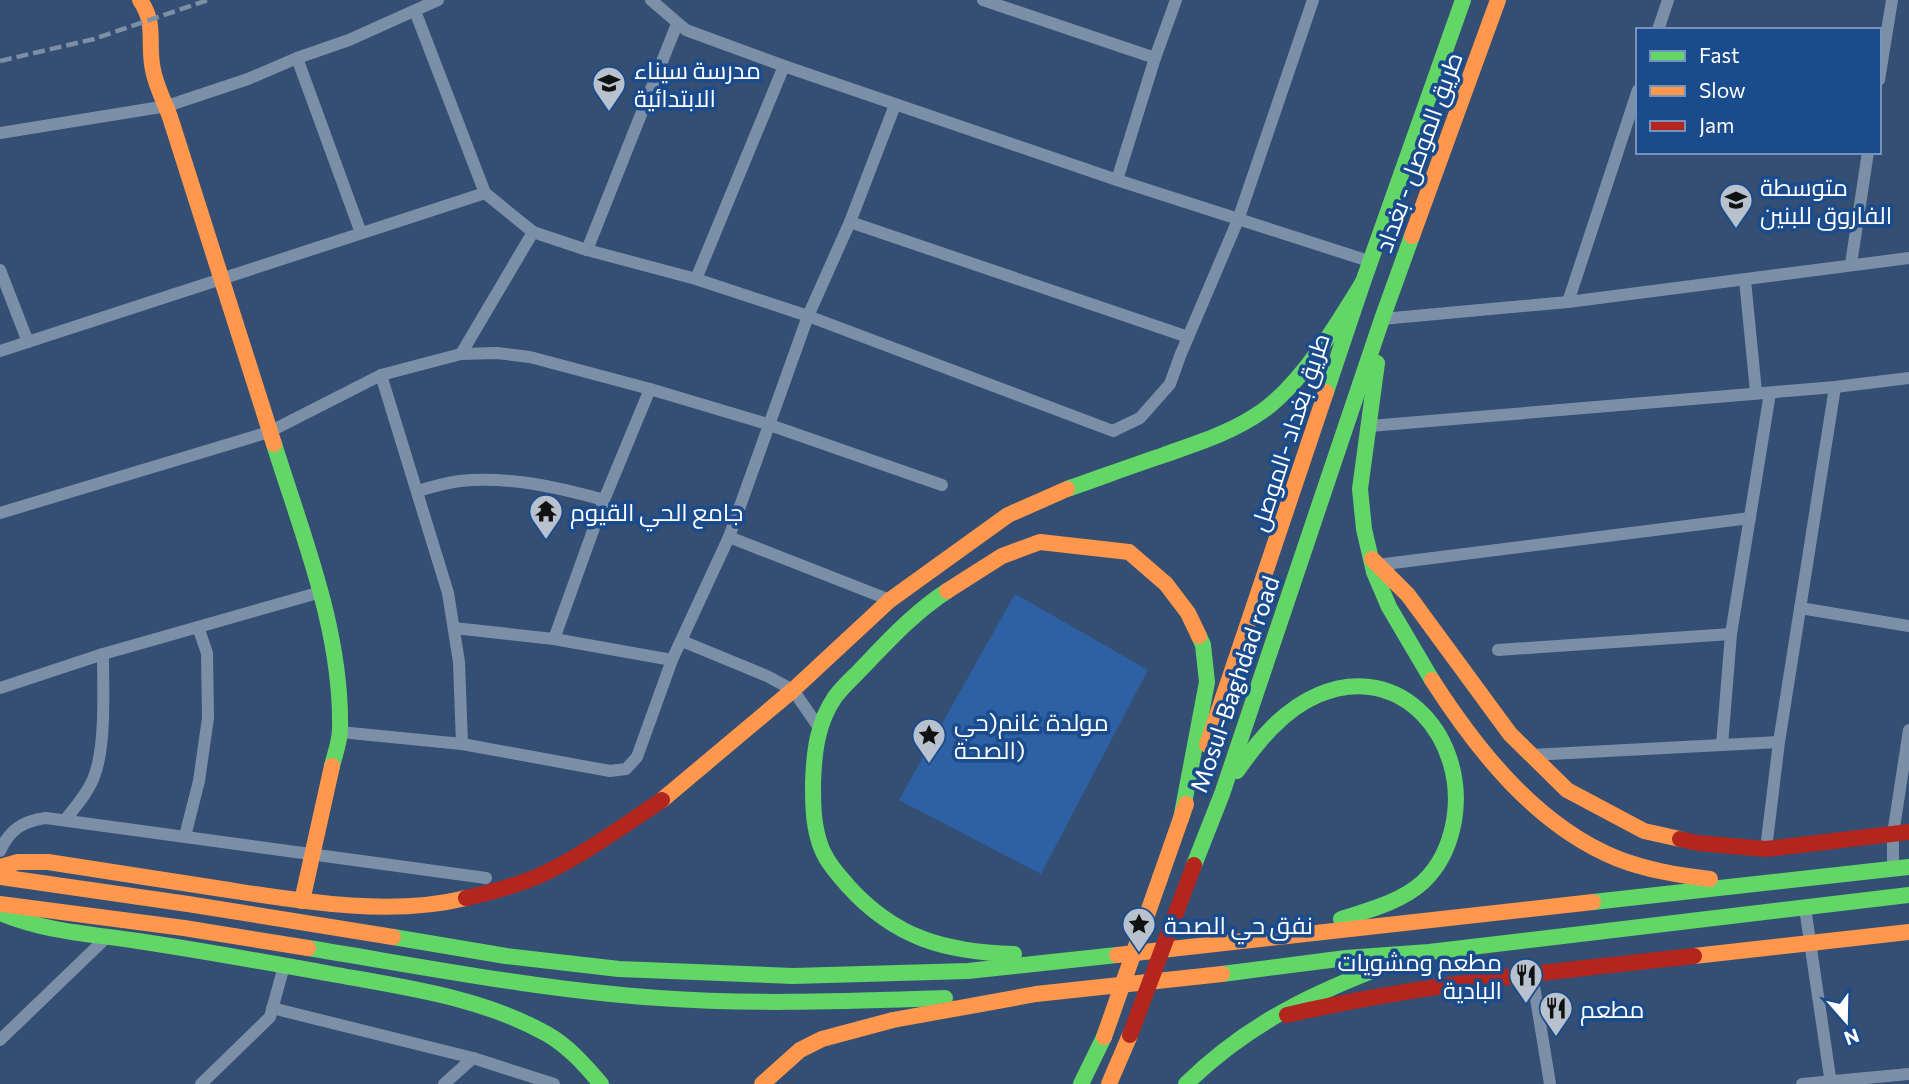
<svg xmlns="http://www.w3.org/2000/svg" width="1909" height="1084" font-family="Commissioner,Cairo,sans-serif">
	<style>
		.green { fill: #2e61a3 }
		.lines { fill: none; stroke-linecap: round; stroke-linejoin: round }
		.street { stroke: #7b8fa7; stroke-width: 12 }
		.fast { stroke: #63d668; stroke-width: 16 }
		.slow { stroke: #ff974d; stroke-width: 16 }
		.jam { stroke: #b3261e; stroke-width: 16 }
		.rail { stroke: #7c8fa6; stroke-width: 4.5; stroke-dasharray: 12 5; stroke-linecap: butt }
		.slow-bridge { stroke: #ff974d; stroke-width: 16 }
		.jam-bridge { stroke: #b3261e; stroke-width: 16 }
		.labels { text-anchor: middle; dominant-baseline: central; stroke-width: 7; stroke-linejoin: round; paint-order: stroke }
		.poi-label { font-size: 24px; fill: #fff; stroke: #1a4b8d; text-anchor: start }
		.street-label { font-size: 24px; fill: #fff; stroke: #1a4b8d }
	</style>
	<rect width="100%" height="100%" fill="#344f73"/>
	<!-- green -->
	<polygon class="green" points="1015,594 1148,670 1041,874 899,800"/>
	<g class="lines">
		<!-- street -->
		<g class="street">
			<polyline points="651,0 686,30 784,66 1117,180 1372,262"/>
			<polyline points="983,0 1155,58"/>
			<polyline points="415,11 485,193 533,232 587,250 696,279 808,316 1113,431 1140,418 1170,384 1180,356 1238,220 1313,0"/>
			<polyline points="1658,30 1668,0"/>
			<polyline points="297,58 361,233"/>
			<polyline points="1879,80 1892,0"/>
			<polyline points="0,133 167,106 248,79 297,58 349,40 438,0"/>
			<polyline points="1117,180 1155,58 1176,0"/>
			<polyline points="850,222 1188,337"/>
			<polyline points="587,250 677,24"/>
			<polyline points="1851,264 1868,152"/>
			<polyline points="0,270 28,342"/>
			<polyline points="696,279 784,66"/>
			<polyline points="1745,280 1756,392"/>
			<polyline points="1568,302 1638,90"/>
			<polyline points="1382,319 1568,302 1909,258"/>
			<polyline points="0,351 485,193"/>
			<polyline points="461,354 533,232"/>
			<polyline points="381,375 448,593 459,662 462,744"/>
			<polyline points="1370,426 1835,387 1909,378"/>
			<path d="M418,491C431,487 446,483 460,481C509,476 557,487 604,500"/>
			<polyline points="0,513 269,432 381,375 461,354 497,353 530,357 650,389 767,424 942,485"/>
			<polyline points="729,537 890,600"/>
			<polyline points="1377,565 1750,518"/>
			<polyline points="1800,608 1909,626"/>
			<polyline points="454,628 554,639 672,660"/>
			<polyline points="554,639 604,500 650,389"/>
			<polyline points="682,641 767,676 793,690 820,729"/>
			<polyline points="1498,650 1731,634"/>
			<polyline points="0,688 103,654 321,592"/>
			<polyline points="340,732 462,744 610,771 626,769 637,757 672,660 729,537 808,316 850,222 895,105"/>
			<polyline points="1722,745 1731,634 1770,393"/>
			<polyline points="1531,755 1779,742"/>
			<path d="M66,819C76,806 90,790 95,774C106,743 103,687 103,654"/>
			<polyline points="185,836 199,781 208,718 207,653 198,627"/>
			<polyline points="1766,849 1779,742 1835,387"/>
			<path d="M0,851C10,829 23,821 46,818L486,878"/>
			<polyline points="1893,869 1893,834 1909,730"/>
			<polyline points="1805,908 1831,1084"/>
			<polyline points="1532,974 1550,1084"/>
			<polyline points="272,1008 473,1058 554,1084"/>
			<polyline points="0,1040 107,937"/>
			<polyline points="201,1084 270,1017 284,966"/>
			<polyline points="444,1084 473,1058"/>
			<polyline points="1802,1084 1909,1074"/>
		</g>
		<!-- fast -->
		<g class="fast">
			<polyline points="1377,363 1360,489 1364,529 1374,572 1389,607 1432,680"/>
			<polyline points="1326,392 1363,282 1463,0"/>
			<path d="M274,444C303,537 342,631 340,729C340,741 335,754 332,766"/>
			<path d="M1067,489C1099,478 1131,466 1164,455C1197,443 1231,433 1261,412C1301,385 1338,323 1363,282"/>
			<path d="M947,591C915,612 891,638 864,666C855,676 843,686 835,697C817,723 814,753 813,783C813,803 813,822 819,841C824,859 836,872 848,886C895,938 945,952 1014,954"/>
			<path d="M1237,771C1258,741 1283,710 1318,695C1402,659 1468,740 1454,821C1450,843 1440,866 1423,882C1401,902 1369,910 1341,919"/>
			<polyline points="1181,819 1207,682 1203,645 1199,636"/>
			<polyline points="1194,865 1222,794 1382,319 1412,236"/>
			<polyline points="1593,902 1909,867"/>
			<path d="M3,914C47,932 92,934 138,941C205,951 271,963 337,975C408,988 483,998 547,1034C568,1046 585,1065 601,1084"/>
			<polyline points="393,937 506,956 619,969 793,976 968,971 1117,955"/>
			<path d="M308,948C425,967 541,990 659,998C754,1005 850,1001 945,998"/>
			<polyline points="1222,974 1346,958 1429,952 1909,895"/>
			<polyline points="1081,1084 1104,1037"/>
			<path d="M1186,1084C1248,1023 1315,992 1395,962"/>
		</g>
		<!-- slow -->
		<g class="slow">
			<path d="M140,0C157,25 147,42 153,70C156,86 164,101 170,117L274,444"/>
			<polyline points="1412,236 1498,0"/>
			<polyline points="1372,559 1408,595 1510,734 1567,790 1644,831 1680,839"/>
			<polyline points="947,591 1002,556 1040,542 1129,552 1166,584 1188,613 1199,636"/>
			<path d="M1432,680C1477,750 1536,825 1616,858C1646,870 1678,875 1710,879"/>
			<polyline points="1207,745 1326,392"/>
			<polyline points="662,800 793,690 890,600 1008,515 1067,489"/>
			<path d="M0,867L18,862H48C106,871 164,880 222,889C299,901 390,917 466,898"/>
			<polyline points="0,877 188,904 393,937"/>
			<polyline points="1160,878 1186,804"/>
			<polyline points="302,901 332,766"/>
			<polyline points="0,904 184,928 308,948"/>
			<polyline points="1117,955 1593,902"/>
			<polyline points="1694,956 1909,932"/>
			<polyline points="762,1084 800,1050 822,1039 893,1020 1036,994 1222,974"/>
			<polyline points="1109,1084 1130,1035"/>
		</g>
		<!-- jam -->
		<g class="jam">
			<polyline points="1680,839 1698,843 1766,849 1909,832"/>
			<path d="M466,898C492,892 519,885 543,874C585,854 623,826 662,800"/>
			<path d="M1287,1015C1420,984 1558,971 1694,956"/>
		</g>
		<!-- rail -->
		<polyline class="rail" points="0,61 94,39 208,0"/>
		<!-- slow-bridge -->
		<polyline class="slow-bridge" points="1104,1037 1160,878"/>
		<!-- jam-bridge -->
		<polyline class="jam-bridge" points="1130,1035 1194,865"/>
	</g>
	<!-- icons -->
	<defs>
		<symbol id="school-pin" viewBox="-11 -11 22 30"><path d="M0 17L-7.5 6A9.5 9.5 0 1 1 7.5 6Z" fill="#b8c1ce" stroke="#1a4b8d"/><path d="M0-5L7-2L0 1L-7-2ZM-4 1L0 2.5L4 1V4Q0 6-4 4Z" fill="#111"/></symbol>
		<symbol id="temple-pin" viewBox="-11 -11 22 30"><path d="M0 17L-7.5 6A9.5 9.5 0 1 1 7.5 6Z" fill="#b8c1ce" stroke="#1a4b8d"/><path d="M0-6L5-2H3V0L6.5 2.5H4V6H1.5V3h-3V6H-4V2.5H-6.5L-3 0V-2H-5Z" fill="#111"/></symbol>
		<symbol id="sight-pin" viewBox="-11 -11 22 30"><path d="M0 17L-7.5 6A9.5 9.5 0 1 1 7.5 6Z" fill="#b8c1ce" stroke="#1a4b8d"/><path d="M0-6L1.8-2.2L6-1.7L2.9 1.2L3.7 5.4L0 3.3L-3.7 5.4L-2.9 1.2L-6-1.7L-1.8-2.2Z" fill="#111"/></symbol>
		<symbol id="restaurant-pin" viewBox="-11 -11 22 30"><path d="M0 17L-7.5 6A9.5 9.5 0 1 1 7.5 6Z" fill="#b8c1ce" stroke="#1a4b8d"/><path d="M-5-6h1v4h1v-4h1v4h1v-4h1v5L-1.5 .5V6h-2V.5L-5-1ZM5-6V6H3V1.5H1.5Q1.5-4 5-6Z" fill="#111"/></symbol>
	</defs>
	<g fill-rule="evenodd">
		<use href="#school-pin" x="590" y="64" width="38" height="52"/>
		<use href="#school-pin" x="1717" y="181" width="38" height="52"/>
		<use href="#temple-pin" x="527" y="492" width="38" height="52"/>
		<use href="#sight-pin" x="910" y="716" width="38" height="52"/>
		<use href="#sight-pin" x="1120" y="905" width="38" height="52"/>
		<use href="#restaurant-pin" x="1507" y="956" width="38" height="52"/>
		<use href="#restaurant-pin" x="1537" y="989" width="38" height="52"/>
	</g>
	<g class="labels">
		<!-- poi labels -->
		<g class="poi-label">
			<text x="634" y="69">مدرسة سيناء<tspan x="634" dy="28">الابتدائية</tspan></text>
			<text x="1760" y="186">متوسطة<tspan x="1760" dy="28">الفاروق للبنين</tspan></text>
			<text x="570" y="511">جامع الحي القيوم</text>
			<text x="954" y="721">مولدة غانم(حي<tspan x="954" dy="28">الصحة)</tspan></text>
			<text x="1164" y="924">نفق حي الصحة</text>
			<text x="1502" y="961" text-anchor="end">مطعم ومشويات<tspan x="1502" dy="28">البادية</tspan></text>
			<text x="1580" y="1008">مطعم</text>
		</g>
		<!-- street labels -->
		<g class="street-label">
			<text transform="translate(1418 152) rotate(-70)">طريق الموصل - بغداد</text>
			<text transform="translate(1289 432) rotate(-72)">طريق بغداد -الموصل</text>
			<text transform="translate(1234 684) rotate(-71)">Mosul-Baghdad road</text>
		</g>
	</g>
	<!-- legend -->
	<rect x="1636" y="28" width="245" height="126" fill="#1a4b8d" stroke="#7693bb" stroke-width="2"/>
	<rect x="1650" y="51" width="35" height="10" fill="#63d668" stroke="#7693bb" stroke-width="2"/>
	<text x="1699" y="63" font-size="21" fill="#ffffff">Fast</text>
	<rect x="1650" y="86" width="35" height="10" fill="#ff974d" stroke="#7693bb" stroke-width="2"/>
	<text x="1699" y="98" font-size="21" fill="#ffffff">Slow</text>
	<rect x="1650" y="121" width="35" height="10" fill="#b3261e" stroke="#7693bb" stroke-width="2"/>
	<text x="1699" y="133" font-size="21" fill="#ffffff">Jam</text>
	<!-- north arrow -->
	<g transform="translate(1846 1021) rotate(160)" stroke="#1a4b8d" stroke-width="5" paint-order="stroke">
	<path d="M0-5L12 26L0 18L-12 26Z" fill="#ffffff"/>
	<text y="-10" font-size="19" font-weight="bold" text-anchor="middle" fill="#ffffff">N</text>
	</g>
</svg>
